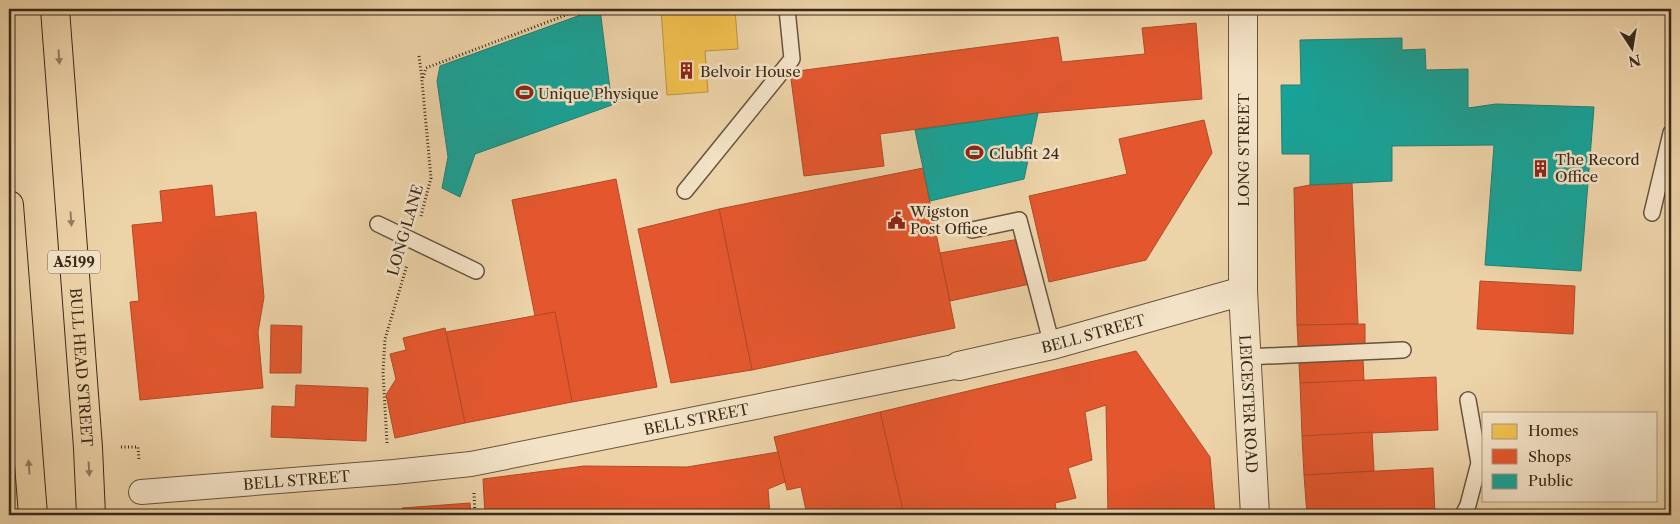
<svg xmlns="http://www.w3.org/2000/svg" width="1680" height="524" font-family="'Libre Caslon Text',serif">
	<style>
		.homes { fill: #f2c14e; stroke: #bb943e }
		.shops { fill: #e4572e; stroke: #b14a28 }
		.public { fill: #17a398; stroke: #227f72 }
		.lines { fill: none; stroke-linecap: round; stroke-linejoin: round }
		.service-casing { stroke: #67543e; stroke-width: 18 }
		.pedestrian-casing { stroke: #67543e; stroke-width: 26 }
		.minor-casing { stroke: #67543e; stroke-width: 30 }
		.tertiary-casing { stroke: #67543e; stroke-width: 30 }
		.primary-casing { stroke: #3a2a1a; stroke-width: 30 }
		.path { stroke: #3a2a1a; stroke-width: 3; stroke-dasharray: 1 2.5; stroke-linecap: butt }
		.service { stroke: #f3e2c6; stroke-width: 15 }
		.pedestrian { stroke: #f3e2c6; stroke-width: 24 }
		.minor { stroke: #f3e2c6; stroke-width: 28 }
		.tertiary { stroke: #f3e2c6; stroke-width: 28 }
		.primary { stroke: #edd3a8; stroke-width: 28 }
		.oneway { fill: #947e61 }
		.labels { text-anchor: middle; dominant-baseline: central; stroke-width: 5; stroke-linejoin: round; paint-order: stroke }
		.shield { fill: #f3e2c6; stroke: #72614e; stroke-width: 1 }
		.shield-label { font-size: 14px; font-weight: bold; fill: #3a2a1a }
		.poi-label { font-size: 15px; fill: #3a2a1a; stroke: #f3e2c6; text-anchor: start }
		.street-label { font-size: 15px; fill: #3a2a1a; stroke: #f3e2c6 }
	</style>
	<rect width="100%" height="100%" fill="#edd3a8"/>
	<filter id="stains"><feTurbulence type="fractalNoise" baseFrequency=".004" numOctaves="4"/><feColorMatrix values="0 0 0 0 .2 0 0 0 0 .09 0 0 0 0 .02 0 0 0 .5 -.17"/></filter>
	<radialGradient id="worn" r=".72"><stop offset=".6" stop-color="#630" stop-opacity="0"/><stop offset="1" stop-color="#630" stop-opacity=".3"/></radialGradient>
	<!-- homes -->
	<polygon class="homes" points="661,9 735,9 738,49 705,51 708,92 667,95"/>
	<!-- shops -->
	<g class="shops">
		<polygon points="1196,23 1202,99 1038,113 880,134 884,166 804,176 790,72 1058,37 1062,62 1145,54 1142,28"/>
		<polygon points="1204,120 1212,153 1146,260 1049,282 1029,196 1127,174 1119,139"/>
		<polygon points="923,168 955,328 752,370 719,209"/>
		<polygon points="616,179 657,387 572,402 555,312 535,316 512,200"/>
		<polygon points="1352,183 1358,324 1297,325 1294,188 1310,185"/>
		<polygon points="212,185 215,217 256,212 264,297 258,332 263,388 140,400 130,302 139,301 132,225 163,222 160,191"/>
		<polygon points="719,209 752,370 671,383 638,229"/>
		<polygon points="1019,239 1030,284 950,301 940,253"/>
		<polygon points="1480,281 1575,286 1573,334 1477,329"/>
		<polygon points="555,312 572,402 465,423 446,332"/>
		<polygon points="1365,324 1365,345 1338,345 1338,359 1363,359 1364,381 1300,383 1297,325"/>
		<polygon points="271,325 302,326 301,373 270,373"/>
		<polygon points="445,328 465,423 395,438 386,395 396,379 390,354 406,350 403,338"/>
		<polygon points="1136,351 1210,457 1215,515 1108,515 1106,405 1085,412 1092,460 1068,468 1076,498 1055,503 1057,515 904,515 880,412"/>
		<polygon points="1436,377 1438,430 1302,436 1300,383"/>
		<polygon points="296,385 368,388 366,441 271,437 272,406 295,407"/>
		<polygon points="880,412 904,515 807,515 801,487 787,490 774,437"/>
		<polygon points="1372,432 1374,471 1304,475 1302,436"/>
		<polygon points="778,452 785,482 768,489 770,515 485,515 483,479 584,466 687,467"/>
		<polygon points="1433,468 1435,514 1307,515 1304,475"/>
		<polygon points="470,503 471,515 402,515 402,508"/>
	</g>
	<!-- public -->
	<g class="public">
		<polygon points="597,9 600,9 612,105 475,154 460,197 442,188 448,157 437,81 440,66"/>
		<polygon points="1402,38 1402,50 1425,49 1426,70 1468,69 1468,108 1496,104 1594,107 1581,271 1485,265 1494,145 1392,146 1392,181 1352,183 1310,185 1310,154 1282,154 1281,85 1301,85 1300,40"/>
		<polygon points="1038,113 1024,179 930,201 915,130"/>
	</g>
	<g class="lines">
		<defs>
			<g id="service">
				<polyline points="685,191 792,59 787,9"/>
				<polyline points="1652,213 1671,133"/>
				<polyline points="378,224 476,271"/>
				<polyline points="972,230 1019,220 1052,345"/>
				<polyline points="1246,357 1403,350"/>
				<polyline points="1463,515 1468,505 1479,463 1468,400"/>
			</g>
			<g id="pedestrian">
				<path id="s1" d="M141,492L394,472L471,464L959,366"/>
			</g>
			<g id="minor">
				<path id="s2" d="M959,366L1052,345L1243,291"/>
			</g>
			<g id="tertiary">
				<path id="s3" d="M1243,9V291L1255,515"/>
			</g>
			<g id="primary">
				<path id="s4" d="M55,9L88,448L91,515"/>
				<polyline points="9,205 33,515"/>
			</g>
		</defs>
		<!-- service casing -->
		<use href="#service" class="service-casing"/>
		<!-- pedestrian casing -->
		<use href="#pedestrian" class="pedestrian-casing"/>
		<!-- minor casing -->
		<use href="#minor" class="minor-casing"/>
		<!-- tertiary casing -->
		<use href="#tertiary" class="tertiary-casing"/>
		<!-- primary casing -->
		<use href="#primary" class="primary-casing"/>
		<!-- path -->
		<g class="path">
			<polyline points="419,56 422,78"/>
			<polyline points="421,216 431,178 422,81 426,68 582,9"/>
			<polyline points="387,443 383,372 385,339 407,265"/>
			<polyline points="121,447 138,447 139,461"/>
			<polyline points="474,493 475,515"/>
		</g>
		<!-- service -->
		<use href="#service" class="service"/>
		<!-- pedestrian -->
		<use href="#pedestrian" class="pedestrian"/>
		<!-- minor -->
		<use href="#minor" class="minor"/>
		<!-- tertiary -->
		<use href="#tertiary" class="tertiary"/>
		<!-- primary -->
		<use href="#primary" class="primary"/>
	</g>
	<!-- one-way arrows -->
	<defs><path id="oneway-solid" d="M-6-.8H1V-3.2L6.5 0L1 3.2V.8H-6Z" transform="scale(1.25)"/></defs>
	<g class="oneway">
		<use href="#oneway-solid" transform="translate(59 57) rotate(86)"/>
		<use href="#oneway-solid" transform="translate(71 219) rotate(86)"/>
		<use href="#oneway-solid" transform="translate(29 467) rotate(-94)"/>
		<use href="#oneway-solid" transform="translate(89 469) rotate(87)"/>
	</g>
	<!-- icons -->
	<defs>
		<symbol id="building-bare" viewBox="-9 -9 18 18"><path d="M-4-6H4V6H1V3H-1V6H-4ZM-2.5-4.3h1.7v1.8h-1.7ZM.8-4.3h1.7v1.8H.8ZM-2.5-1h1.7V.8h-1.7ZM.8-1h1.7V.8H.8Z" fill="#8f2418" stroke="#f3e2c6" stroke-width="2.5" paint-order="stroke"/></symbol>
		<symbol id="stadium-bare" viewBox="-9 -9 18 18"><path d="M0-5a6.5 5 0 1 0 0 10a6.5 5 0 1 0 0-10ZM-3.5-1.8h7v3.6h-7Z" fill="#8f2418" stroke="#f3e2c6" stroke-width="2.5" paint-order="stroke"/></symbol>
		<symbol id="civic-bare" viewBox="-9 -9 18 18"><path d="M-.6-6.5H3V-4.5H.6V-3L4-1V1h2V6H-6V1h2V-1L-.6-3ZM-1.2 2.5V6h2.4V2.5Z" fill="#8f2418" stroke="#f3e2c6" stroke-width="2.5" paint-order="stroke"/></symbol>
	</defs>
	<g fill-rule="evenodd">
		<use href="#building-bare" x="674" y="58" width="25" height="25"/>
		<use href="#stadium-bare" x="512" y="80" width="25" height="25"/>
		<use href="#stadium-bare" x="962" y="140" width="25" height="25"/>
		<use href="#building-bare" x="1528" y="156" width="25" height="25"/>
		<use href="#civic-bare" x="884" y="208" width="25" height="25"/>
	</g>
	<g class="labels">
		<!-- shield labels -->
		<rect class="shield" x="48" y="250.5" width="52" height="23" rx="4"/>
		<g class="shield-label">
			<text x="74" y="262">A5199</text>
		</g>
		<!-- poi labels -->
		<g class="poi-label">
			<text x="700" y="71">Belvoir House</text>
			<text x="538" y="93">Unique Physique</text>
			<text x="989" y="153">Clubfit 24</text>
			<text x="1555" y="159">The Record<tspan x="1555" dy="17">Office</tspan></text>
			<text x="910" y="211">Wigston<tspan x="910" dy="17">Post Office</tspan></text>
		</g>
		<!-- street labels -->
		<g class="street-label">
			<text transform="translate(1243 150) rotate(-90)">LONG STREET</text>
			<text transform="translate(405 230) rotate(-74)">LONG LANE</text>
			<text stroke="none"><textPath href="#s2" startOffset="138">BELL STREET</textPath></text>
			<text stroke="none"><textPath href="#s4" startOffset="359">BULL HEAD STREET</textPath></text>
			<text stroke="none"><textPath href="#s3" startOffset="395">LEICESTER ROAD</textPath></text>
			<text stroke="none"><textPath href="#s1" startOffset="561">BELL STREET</textPath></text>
			<text stroke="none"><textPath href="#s1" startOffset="156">BELL STREET</textPath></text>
		</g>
	</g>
	<!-- margin -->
	<rect width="1680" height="524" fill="none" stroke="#edd3a8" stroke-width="30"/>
	<rect x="10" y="10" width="1660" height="504" fill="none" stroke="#3a2a1a" stroke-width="2.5"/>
	<rect x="15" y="15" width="1650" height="494" fill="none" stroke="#3a2a1a"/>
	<!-- legend -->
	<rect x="1482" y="412" width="175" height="90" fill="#f3e2c6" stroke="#a99881"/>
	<rect x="1492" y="424" width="25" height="15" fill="#f2c14e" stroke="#a99881"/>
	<text x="1528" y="436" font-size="15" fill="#3a2a1a">Homes</text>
	<rect x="1492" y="449" width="25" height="15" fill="#e4572e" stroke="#a99881"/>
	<text x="1528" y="462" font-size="15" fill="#3a2a1a">Shops</text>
	<rect x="1492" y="474" width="25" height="15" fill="#17a398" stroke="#a99881"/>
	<text x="1528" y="486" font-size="15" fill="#3a2a1a">Public</text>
	<!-- north arrow -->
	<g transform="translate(1632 48) rotate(168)" stroke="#f3e2c6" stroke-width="4" paint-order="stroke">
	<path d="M0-4L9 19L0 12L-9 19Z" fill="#3a2a1a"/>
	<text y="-8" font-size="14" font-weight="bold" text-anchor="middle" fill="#3a2a1a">N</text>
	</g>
	<rect width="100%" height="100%" filter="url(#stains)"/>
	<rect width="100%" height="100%" fill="url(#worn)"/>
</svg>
